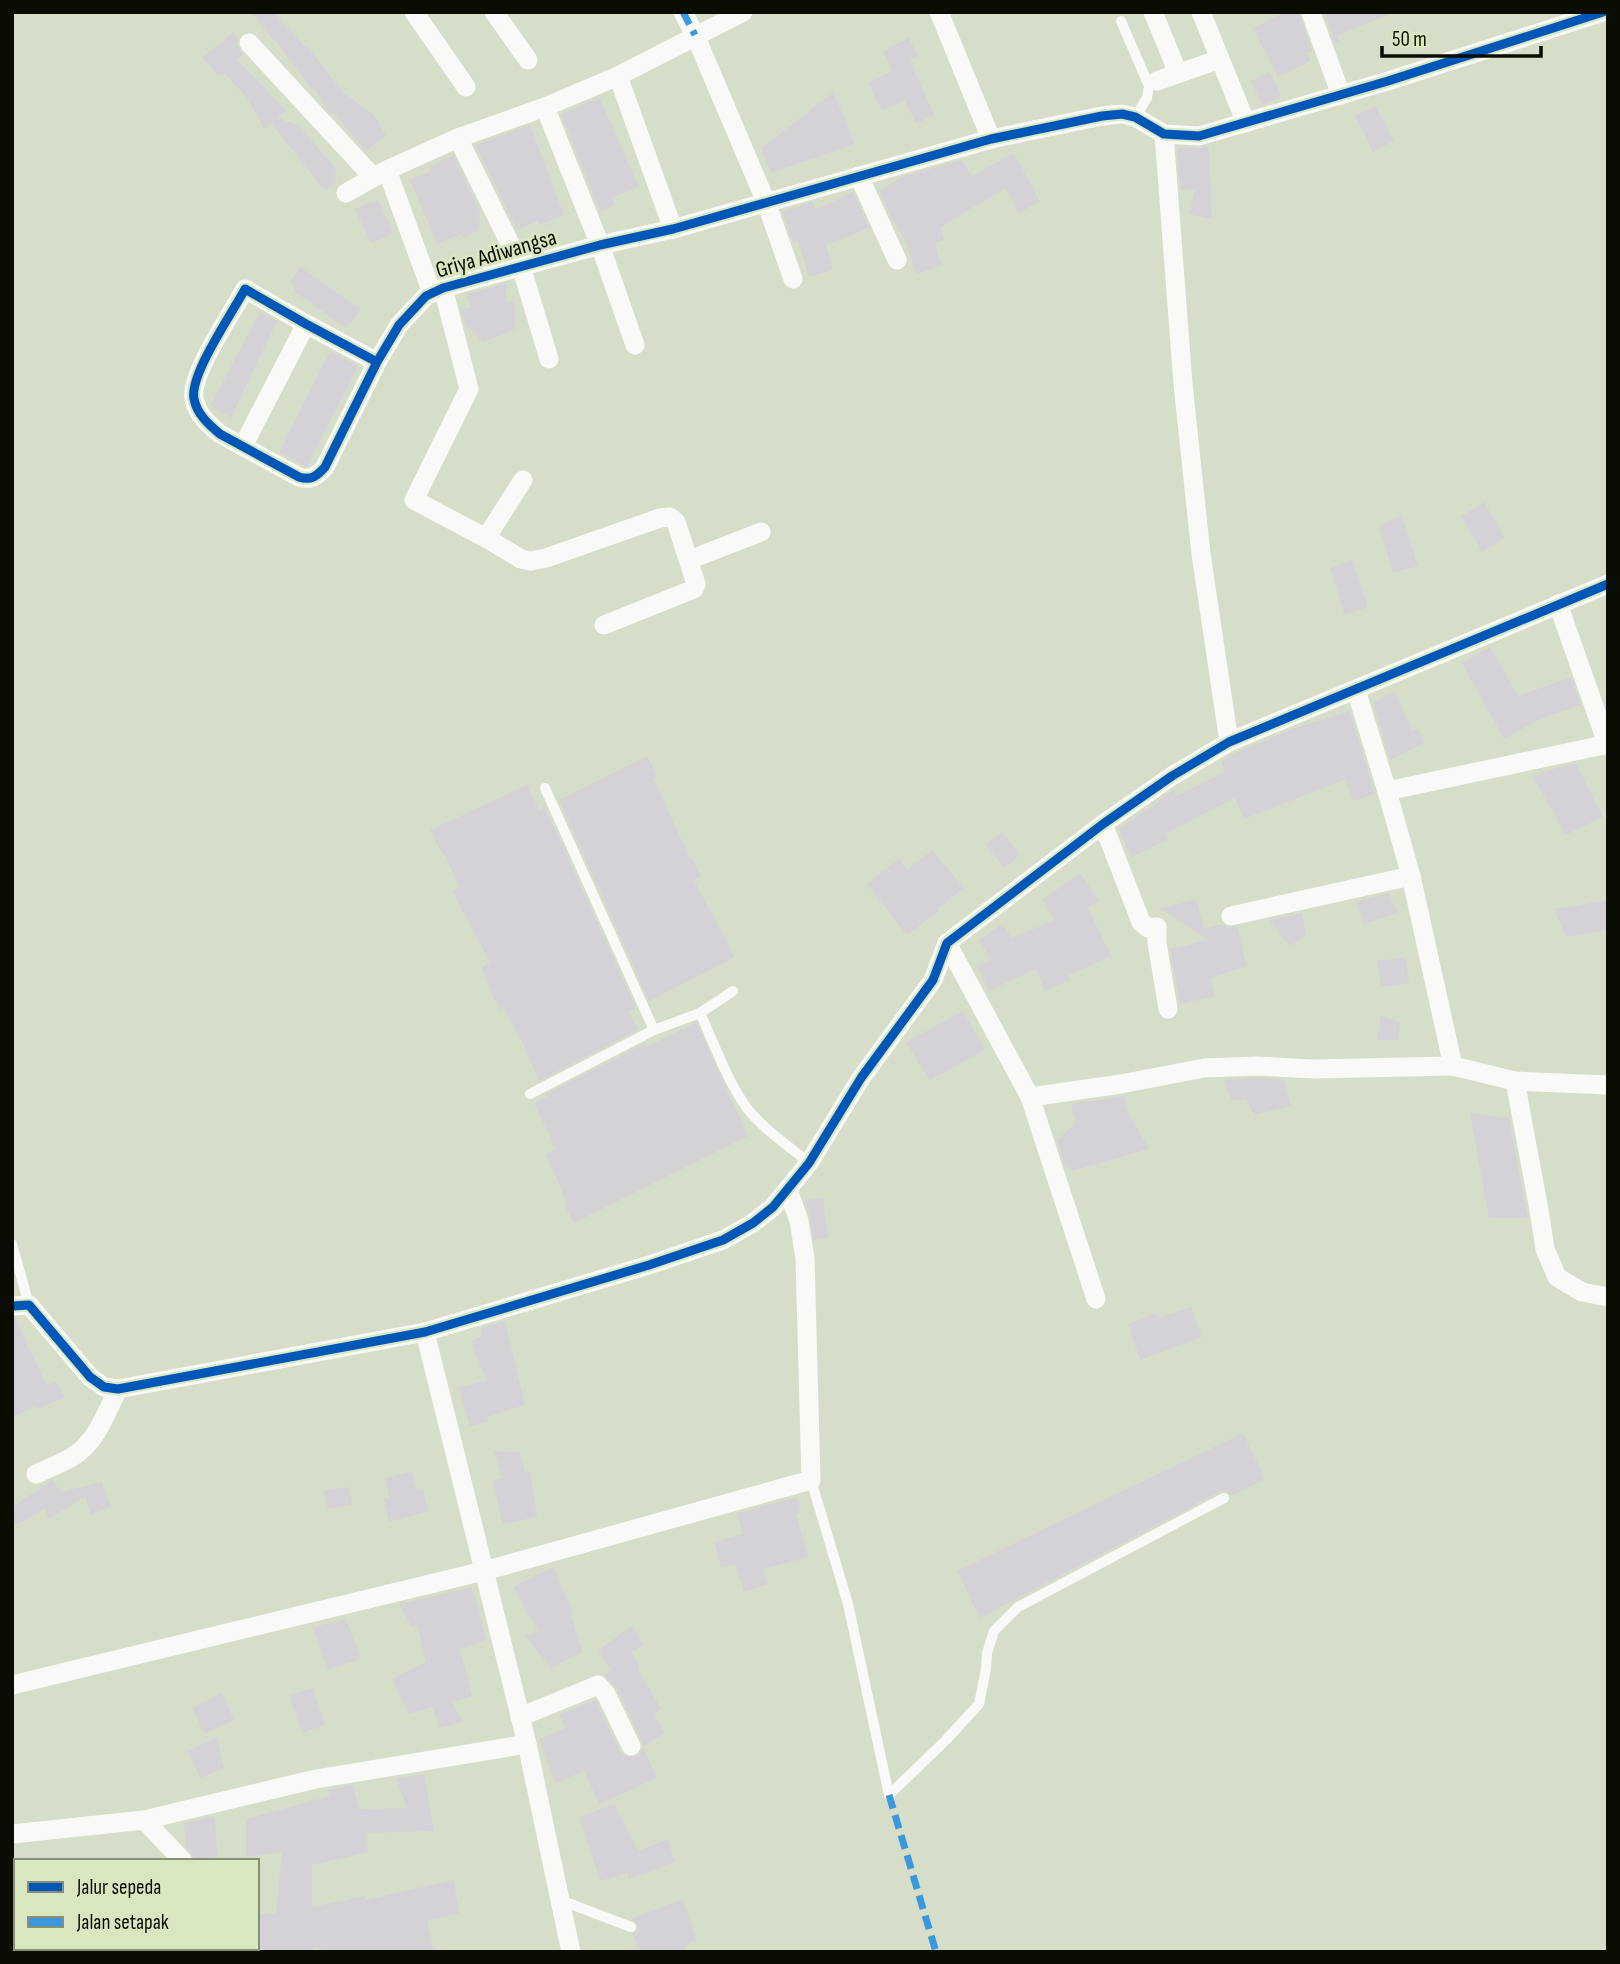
<svg xmlns="http://www.w3.org/2000/svg" width="1620" height="1964" font-family="'Sofia Sans Condensed',sans-serif">
	<style>
		.building { fill: #d5d2d7 }
		.lines { fill: none; stroke-linecap: round; stroke-linejoin: round }
		.lane { stroke: #f9faf7; stroke-width: 10 }
		.street { stroke: #f9faf7; stroke-width: 19 }
		.quiet { stroke: #3a99dd; stroke-width: 7; stroke-dasharray: 14 7; stroke-linecap: butt }
		.cycleway-casing { stroke: #d8e7c0; stroke-width: 13 }
		.cycleway { stroke: #0057b8; stroke-width: 9 }
		.labels { text-anchor: middle; dominant-baseline: central; stroke-width: 6; stroke-linejoin: round; paint-order: stroke }
		.street-label { font-size: 23px; fill: #090d03; stroke: #d8e7c0 }
	</style>
	<rect width="100%" height="100%" fill="#d6dec9"/>
	<!-- building -->
	<g class="building">
		<polygon points="251,12 274,12 305,47 307,46 343,92 374,115 386,136 366,151 333,113 331,114 327,110 314,88 312,90 275,40 273,40"/>
		<polygon points="1285,12 1299,12 1312,51 1307,53 1311,61 1278,77 1253,28"/>
		<polygon points="1324,12 1391,12 1391,14 1337,35 1339,41 1335,43"/>
		<polygon points="234,32 238,38 237,46 243,54 237,59 286,111 277,118 298,125 337,170 335,173 336,182 325,191 271,123 264,129 249,100 225,74 218,76 202,57"/>
		<polygon points="909,38 918,56 910,60 934,115 916,124 905,100 882,111 868,83 892,71 883,51"/>
		<polygon points="1270,72 1281,96 1262,105 1251,81"/>
		<polygon points="834,92 854,144 771,173 761,148"/>
		<polygon points="599,97 639,186 612,198 614,205 600,211 561,114"/>
		<polygon points="1376,106 1394,141 1373,152 1355,116"/>
		<polygon points="530,125 564,215 539,225 537,221 517,230 475,145"/>
		<polygon points="1209,146 1209,152 1212,219 1189,214 1195,190 1180,189 1177,148 1199,148"/>
		<polygon points="1014,153 1040,201 1019,213 1005,188 941,227 944,240 935,243 941,266 916,274 905,240 892,219 879,191 904,176 962,160 972,176"/>
		<polygon points="453,155 480,211 479,230 463,238 461,234 437,244 410,180 431,171 429,167"/>
		<polygon points="853,192 869,228 826,245 833,270 809,277 798,240 793,242 782,212 812,202 815,210"/>
		<polygon points="379,201 393,233 371,244 355,209 368,203"/>
		<polygon points="300,267 361,310 346,328 295,292 291,280"/>
		<polygon points="506,283 506,302 515,301 515,328 510,332 482,342 470,328 466,327 461,310 471,307 467,294"/>
		<polygon points="260,312 277,321 231,418 210,406"/>
		<polygon points="330,351 358,366 307,466 305,466 279,452"/>
		<polygon points="1484,502 1505,538 1482,552 1461,516"/>
		<polygon points="1402,516 1418,566 1393,573 1379,525"/>
		<polygon points="1352,560 1368,607 1345,615 1330,568"/>
		<polygon points="1490,647 1518,696 1571,677 1581,705 1538,720 1504,739 1462,663"/>
		<polygon points="1395,691 1412,731 1418,729 1424,743 1390,760 1373,703"/>
		<polygon points="1350,711 1375,794 1353,801 1346,779 1244,819 1235,798 1166,833 1169,839 1132,857 1118,829 1159,802 1158,801 1173,790 1177,796 1225,772 1221,761 1235,753 1292,729"/>
		<polygon points="647,756 657,777 654,779 690,859 692,858 701,877 694,880 735,957 649,1001 559,800"/>
		<polygon points="1576,763 1603,817 1566,835 1533,777 1556,768"/>
		<polygon points="527,785 539,810 545,807 636,1008 629,1012 638,1030 539,1081 522,1042 504,1008 500,1010 491,992 481,967 490,962 452,891 459,888 445,854 443,855 430,830"/>
		<polygon points="1002,832 1020,855 1004,868 986,845"/>
		<polygon points="932,850 964,888 937,909 939,911 907,935 867,884 899,859 907,870"/>
		<polygon points="1080,873 1099,900 1088,908 1111,956 1068,976 1070,980 1045,991 1036,969 989,991 977,966 992,960 979,940 1002,924 1012,938 1055,920 1042,900"/>
		<polygon points="1389,893 1397,913 1364,924 1356,901"/>
		<polygon points="1196,899 1204,929 1222,924 1228,928 1237,927 1247,966 1211,978 1215,996 1180,1004 1170,949 1208,940 1161,909"/>
		<polygon points="1608,900 1608,930 1566,937 1554,909"/>
		<polygon points="1302,913 1306,935 1290,946 1269,920"/>
		<polygon points="1405,957 1409,983 1381,987 1377,961"/>
		<polygon points="963,1011 985,1050 930,1080 906,1042"/>
		<polygon points="1381,1016 1400,1022 1398,1040 1377,1040"/>
		<polygon points="696,1022 748,1136 574,1223 565,1206 567,1205 558,1181 545,1154 556,1149 534,1103 547,1097 546,1094 645,1043 646,1047"/>
		<polygon points="1257,1078 1284,1080 1291,1106 1254,1115 1246,1099 1232,1101 1224,1080"/>
		<polygon points="1124,1096 1129,1115 1149,1149 1072,1171 1064,1163 1057,1140 1076,1123 1071,1104"/>
		<polygon points="1470,1113 1509,1118 1528,1218 1489,1218"/>
		<polygon points="823,1198 828,1238 814,1240 806,1200"/>
		<polygon points="1191,1307 1202,1337 1140,1360 1128,1324 1156,1313 1159,1318"/>
		<polygon points="12,1318 15,1318 47,1386 55,1381 65,1397 37,1409 35,1406 12,1418"/>
		<polygon points="505,1321 525,1405 487,1417 488,1421 470,1427 459,1388 486,1380 471,1341 482,1336 481,1328"/>
		<polygon points="1243,1433 1265,1479 1231,1496 1227,1491 1221,1491 980,1618 957,1571"/>
		<polygon points="494,1451 520,1452 525,1472 530,1471 537,1517 502,1524 493,1480 502,1478"/>
		<polygon points="412,1471 417,1491 423,1489 428,1511 389,1522 384,1499 389,1498 385,1478"/>
		<polygon points="52,1480 61,1492 102,1482 103,1484 102,1485 111,1506 91,1515 85,1496 50,1519 44,1509 12,1527 12,1507"/>
		<polygon points="349,1487 352,1505 328,1509 323,1490"/>
		<polygon points="797,1497 801,1513 796,1514 808,1557 764,1569 769,1584 744,1592 735,1564 721,1568 714,1542 742,1534 737,1513"/>
		<polygon points="553,1567 572,1611 570,1612 582,1652 551,1668 525,1636 538,1631 513,1587"/>
		<polygon points="471,1587 479,1609 486,1640 460,1649 472,1696 452,1702 463,1722 439,1728 433,1707 409,1714 392,1679 426,1662 417,1626 412,1628 399,1604"/>
		<polygon points="346,1619 361,1659 327,1670 313,1627"/>
		<polygon points="632,1626 644,1645 632,1652 640,1668 638,1670 661,1709 654,1714 665,1733 643,1747 642,1741 617,1689 604,1675 611,1670 598,1650"/>
		<polygon points="313,1688 325,1725 302,1733 289,1695"/>
		<polygon points="222,1693 234,1720 204,1734 192,1708"/>
		<polygon points="595,1700 620,1752 625,1756 636,1757 641,1753 643,1748 657,1778 599,1804 584,1771 556,1783 539,1739 565,1728 560,1714"/>
		<polygon points="217,1737 224,1768 200,1778 188,1751"/>
		<polygon points="424,1774 434,1831 365,1833 369,1852 312,1865 312,1907 365,1896 365,1900 454,1880 459,1914 427,1920 434,1952 344,1952 314,1948 314,1952 257,1952 257,1915 276,1913 282,1852 246,1857 246,1819 330,1796 328,1789 353,1785 359,1809 407,1808 396,1778"/>
		<polygon points="614,1804 638,1851 668,1839 675,1862 629,1879 627,1873 600,1881 580,1817"/>
		<polygon points="214,1816 218,1857 195,1859 186,1847 184,1823"/>
		<polygon points="683,1899 696,1940 684,1947 686,1952 639,1952 633,1934 638,1930 638,1925 631,1919"/>
	</g>
	<g class="lines">
		<!-- lane -->
		<g class="lane">
			<polyline points="1121,21 1149,86 1147,98 1135,117"/>
			<polyline points="545,788 654,1030"/>
			<polyline points="700,1013 733,991"/>
			<path d="M530,1094L654,1030L700,1013C714,1043 727,1081 747,1108C761,1127 790,1147 809,1163"/>
			<polyline points="12,1244 29,1305"/>
			<polyline points="811,1480 848,1604 889,1795"/>
			<polyline points="889,1795 946,1740 979,1704 986,1669 987,1653 994,1631 1018,1607 1224,1498"/>
			<polyline points="560,1900 631,1927"/>
		</g>
		<!-- street -->
		<g class="street">
			<polyline points="414,12 466,87"/>
			<polyline points="494,12 528,60"/>
			<polyline points="683,12 695,35 766,202 793,279"/>
			<polyline points="939,12 991,139"/>
			<polyline points="1153,12 1178,73"/>
			<polyline points="1201,12 1246,123"/>
			<polyline points="1311,13 1341,95"/>
			<polyline points="249,43 373,177"/>
			<polyline points="618,76 673,229"/>
			<polyline points="1157,81 1220,59"/>
			<polyline points="545,107 600,245 635,345"/>
			<polyline points="1164,134 1183,384 1201,554 1229,742"/>
			<polyline points="458,138 521,266 549,359"/>
			<polyline points="387,170 432,293"/>
			<polyline points="859,176 897,260"/>
			<polyline points="346,193 387,170 458,138 545,107 618,76 743,12"/>
			<polyline points="443,288 469,389 414,500 486,538 521,559 531,561 546,558 660,518 670,517 676,522 678,528 696,584 694,589 604,625"/>
			<path d="M377,362L306,324L245,289C233,312 189,375 194,399C197,414 208,424 220,434L299,477C311,481 317,476 325,467L377,362L399,325L426,296L443,288L600,245L673,229L991,139L1102,116L1122,114L1135,117L1164,134L1199,136L1388,81L1603,12"/>
			<polyline points="243,446 306,324"/>
			<polyline points="486,538 523,480"/>
			<polyline points="689,560 761,532"/>
			<polyline points="1558,604 1608,746"/>
			<polyline points="1356,690 1387,791 1411,876 1453,1066"/>
			<polyline points="1387,791 1608,744"/>
			<polyline points="1103,824 1141,922 1148,928 1157,927 1157,943 1168,1009"/>
			<polyline points="1231,916 1411,876"/>
			<polyline points="947,943 1030,1097 1096,1299"/>
			<polyline points="1515,1081 1539,1210 1545,1249 1557,1277 1582,1292 1608,1297"/>
			<polyline points="1030,1097 1121,1084 1204,1068 1257,1066 1313,1069 1453,1066 1515,1081 1608,1085"/>
			<polyline points="12,1306 29,1305 90,1377 104,1387 118,1389 425,1332 649,1265 723,1240 753,1223 773,1207 809,1163 861,1078 933,980 947,943 1103,824 1172,776 1229,742 1608,584"/>
			<polyline points="425,1332 527,1744 571,1952"/>
			<path d="M36,1474C48,1468 61,1464 72,1457C97,1442 106,1413 118,1389"/>
			<polyline points="12,1685 484,1571 811,1480 805,1258 799,1221 788,1190"/>
			<polyline points="520,1717 598,1685 606,1694 631,1746"/>
			<polyline points="144,1820 183,1861"/>
			<polyline points="12,1834 144,1820 316,1779 527,1744"/>
			<polyline points="225,1952 226,1948"/>
		</g>
		<!-- quiet -->
		<g class="quiet">
			<polyline points="683,12 695,35"/>
			<polyline points="889,1795 936,1952"/>
		</g>
		<defs>
			<g id="cycleway">
				<path d="M377,362L306,324L245,289C233,312 189,375 194,399C197,414 208,424 220,434L299,477C311,481 317,476 325,467L377,362L399,325L426,296L443,288L600,245L673,229L991,139L1102,116L1122,114L1135,117L1164,134L1199,136L1388,81L1603,12"/>
				<polyline points="12,1306 29,1305 90,1377 104,1387 118,1389 425,1332 649,1265 723,1240 753,1223 773,1207 809,1163 861,1078 933,980 947,943 1103,824 1172,776 1229,742 1608,584"/>
			</g>
		</defs>
		<!-- cycleway casing -->
		<use href="#cycleway" class="cycleway-casing"/>
		<!-- cycleway -->
		<use href="#cycleway" class="cycleway"/>
	</g>
	<g class="labels">
		<!-- street labels -->
		<g class="street-label">
			<text transform="translate(496 254) rotate(-16)">Griya Adiwangsa</text>
		</g>
	</g>
	<!-- border -->
	<rect width="1620" height="1964" fill="none" stroke="#090d03" stroke-width="28"/>
	<!-- legend -->
	<rect x="14" y="1859" width="245" height="91" fill="#d8e7c0" stroke="#859074" stroke-width="2"/>
	<rect x="28" y="1882" width="35" height="10" fill="#0057b8" stroke="#859074" stroke-width="2"/>
	<text x="77" y="1894" font-size="21" fill="#090d03">Jalur sepeda</text>
	<rect x="28" y="1917" width="35" height="10" fill="#3a99dd" stroke="#859074" stroke-width="2"/>
	<text x="77" y="1929" font-size="21" fill="#090d03">Jalan setapak</text>
	<!-- scale -->
	<path d="M1382 46v10h159v-10" fill="none" stroke="#090d03" stroke-width="3.5"/>
	<text x="1392" y="46" font-size="21" fill="#090d03" stroke="#d8e7c0" stroke-width="5" paint-order="stroke">50 m</text>
</svg>
